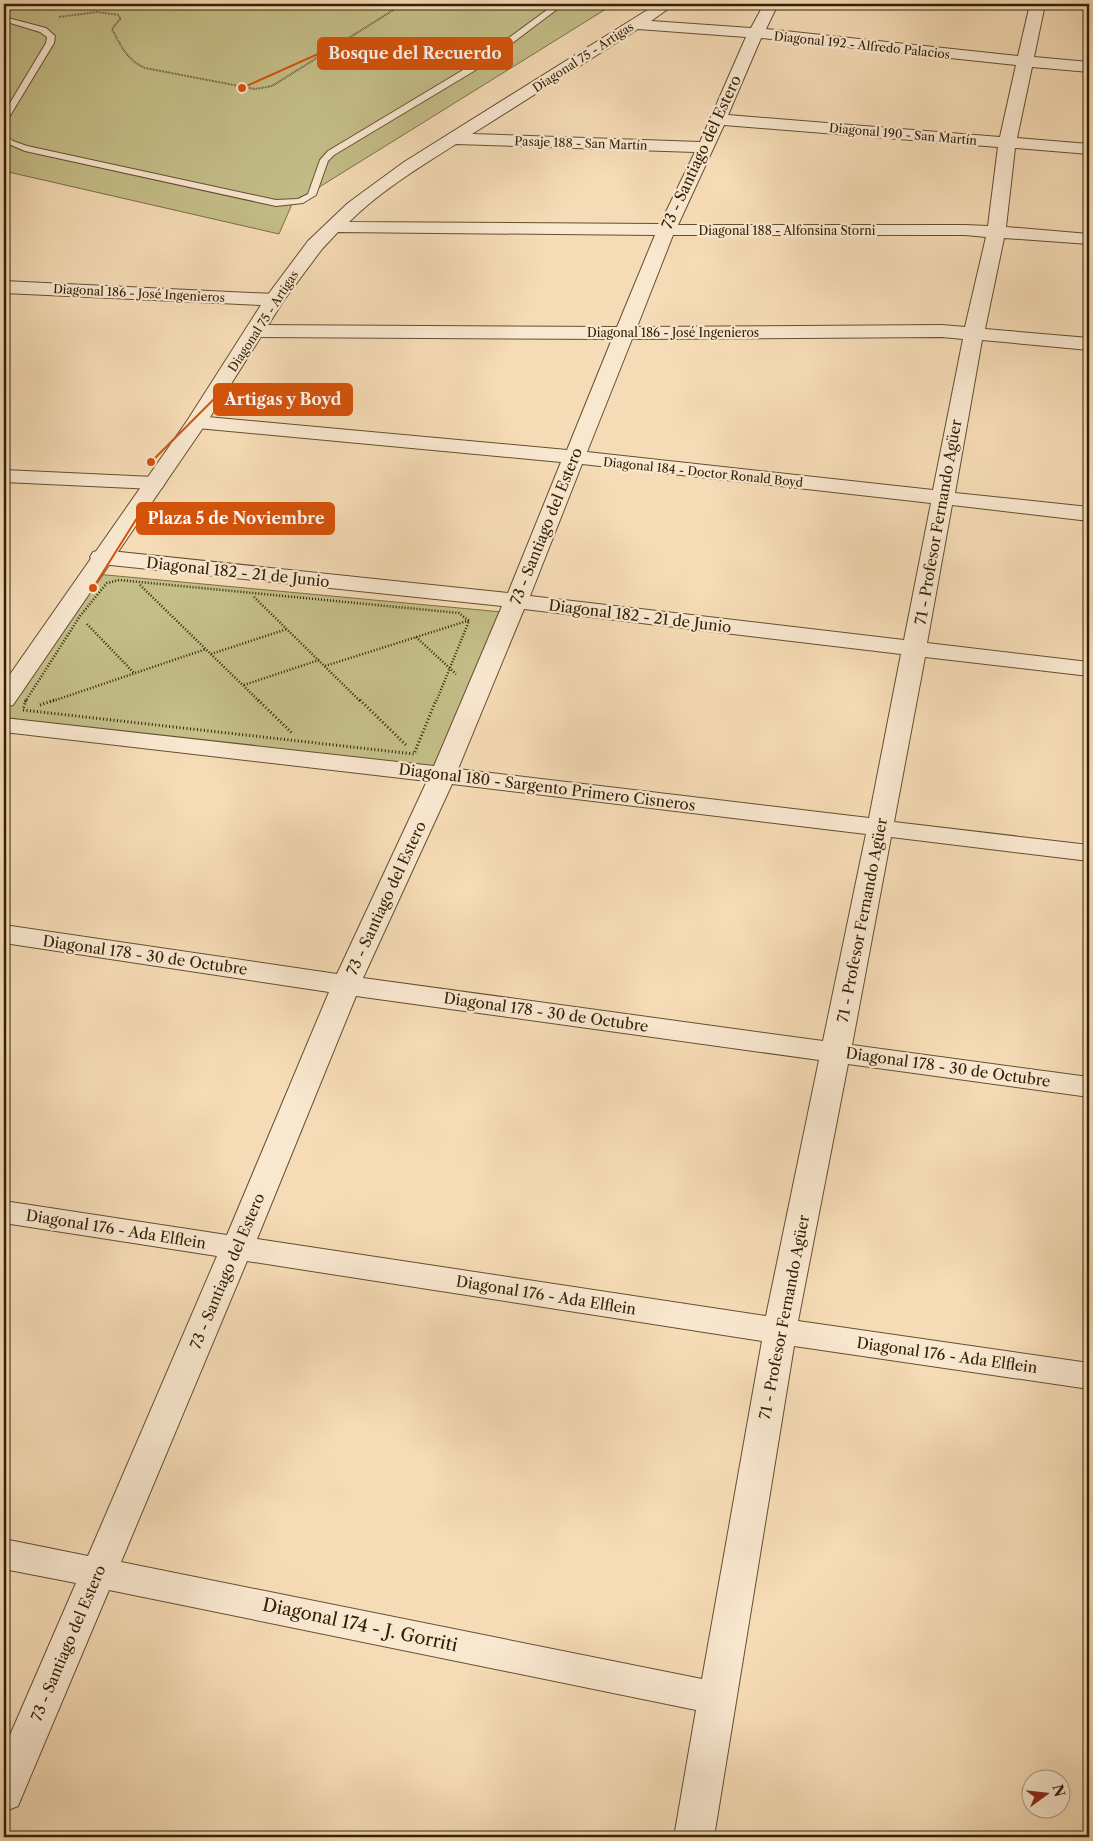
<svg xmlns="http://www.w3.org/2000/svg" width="1093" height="1841" font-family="'Libre Caslon Text',serif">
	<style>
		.green { fill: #c4be88; stroke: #7c6f46 }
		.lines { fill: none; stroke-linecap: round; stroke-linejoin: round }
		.service-casing { stroke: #644f30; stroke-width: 2 }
		.minor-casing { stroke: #644f30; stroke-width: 2 }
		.tertiary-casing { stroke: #644f30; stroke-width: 2 }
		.path-far2 { stroke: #332004; stroke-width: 2; stroke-dasharray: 0.5 1; stroke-linecap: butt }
		.path-far1 { stroke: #332004; stroke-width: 2.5; stroke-dasharray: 1 2; stroke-linecap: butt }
		.path { stroke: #332004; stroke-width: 3; stroke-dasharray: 1 2.5; stroke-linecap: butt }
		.service { fill: #f9e8d0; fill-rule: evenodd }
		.minor { fill: #f9e8d0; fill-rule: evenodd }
		.tertiary { fill: #f9e8d0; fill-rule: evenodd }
		.labels { text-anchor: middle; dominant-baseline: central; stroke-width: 4.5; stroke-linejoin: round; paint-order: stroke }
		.far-street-label { font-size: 12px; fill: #332004; stroke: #f9e8d0 }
		.street-label { font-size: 15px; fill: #332004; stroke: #f9e8d0 }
		.near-street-label { font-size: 18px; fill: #332004; stroke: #f9e8d0 }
		.leader { fill: none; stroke: #d6530b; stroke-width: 2 }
		.callout-dot { fill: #d6530b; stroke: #f9e8d0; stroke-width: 2 }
		.callout { fill: #d6530b; stroke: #d6530b; stroke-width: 2 }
		.callout-label { font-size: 16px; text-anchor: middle; font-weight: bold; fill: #fff }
	</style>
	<rect width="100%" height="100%" fill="#f6dcb6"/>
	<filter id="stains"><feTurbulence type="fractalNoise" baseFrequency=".004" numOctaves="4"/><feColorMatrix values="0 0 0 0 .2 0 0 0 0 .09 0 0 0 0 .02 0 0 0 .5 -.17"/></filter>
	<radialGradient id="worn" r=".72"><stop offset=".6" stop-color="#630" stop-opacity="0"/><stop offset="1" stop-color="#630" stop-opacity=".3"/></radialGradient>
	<!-- green -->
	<g class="green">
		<polygon points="4,4 614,4 292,204 279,234 4,171"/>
		<polygon points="96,574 502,612 436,767 4,718 4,714"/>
	</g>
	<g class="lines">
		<defs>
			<g id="service">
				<polygon points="555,4 564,4 479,68 334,155 328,161 316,195 303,203 276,206 25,151 4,142 4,135 13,141 27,146 276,200 298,199 308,194 320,160 328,151 473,64"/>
				<polygon points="4,17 46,28 55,36 54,43 8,119 4,122 4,113 46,43 47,37 40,32 4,21"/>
			</g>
			<g id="minor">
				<path d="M657,4H675L651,21L751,28L764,4H778L766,29L1018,56L1030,4H1045L1034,57L1089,62V72L1032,67L1017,138L1089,144V154L1015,148L1006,227L1089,234V244L1004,238L985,329L1089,338V350L982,340L955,493L1089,507V521L952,505L927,643L1089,662V676L925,657L894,822L1089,845V861L891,837L852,1045L1089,1077V1097L848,1064L798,1321L1089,1363V1389L794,1346L714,1837H674L696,1710L109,1590L18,1806L4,1812V1749L76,1583L4,1569V1539L88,1556L217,1256L4,1223V1201L227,1235L329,992L4,943V925L337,974L427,781L4,732V718L434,766L502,606L101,564L93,562L90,557L93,552L101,550L508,593L561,462L197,428L190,426L187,422L190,418L197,416L567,450L612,339L256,337L249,335L246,331L249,327L256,325L617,327L655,235L338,232L322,249L281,304L274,306L267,304L264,300L308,241L348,203L404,162ZM638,29L746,37L700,142L472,134ZM761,38L1016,65L1000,137L728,115ZM724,125L998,147L988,226L965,225H678ZM456,144L695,152L660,224L349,222C380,191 420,167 456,144ZM673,235H965L986,237L965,327L942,325L637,327ZM942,337L963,339L933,490L587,452L632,339ZM582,464L931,503L904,640L530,596ZM524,609L901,654L869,818L458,769ZM452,784L866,834L823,1041L363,978ZM356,996L819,1060L766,1316L257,1239ZM247,1261L762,1341L702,1679L121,1562Z"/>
				<polygon points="4,470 154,477 162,478 165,483 162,488 154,489 4,482"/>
			</g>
			<polygon id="tertiary" points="4,281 274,294 281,296 284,300 207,422 13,705 4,707 4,683 187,421 261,305 4,293"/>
		</defs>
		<!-- service casing -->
		<use href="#service" class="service-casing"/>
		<!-- minor casing -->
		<use href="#minor" class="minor-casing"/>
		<!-- tertiary casing -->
		<use href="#tertiary" class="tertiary-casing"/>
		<!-- path-far2 -->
		<path class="path-far2" d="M59,17L97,12L119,15L120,19L112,29C121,46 127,60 145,68L255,89L272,86L403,4"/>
		<!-- path-far1 -->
		<g class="path-far1">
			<polyline points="140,585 260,702"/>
			<polyline points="254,597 361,702"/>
			<polyline points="87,624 134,673"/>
			<polyline points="416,637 456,674"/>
			<polyline points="211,654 287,629"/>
			<polyline points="325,666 470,620"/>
			<polyline points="244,685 319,660"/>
			<polyline points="25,702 80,616 107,583 119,580 459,613 469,621 436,702"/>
			<polyline points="50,702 206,649"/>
		</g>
		<!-- path -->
		<g class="path">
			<polyline points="26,700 23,710 414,754 436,700"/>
			<polyline points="258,700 293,734"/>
			<polyline points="360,700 407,746"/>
			<polyline points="40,705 54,700"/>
		</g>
		<!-- service -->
		<use href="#service" class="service"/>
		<!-- minor -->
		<use href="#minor" class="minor"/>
		<!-- tertiary -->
		<use href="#tertiary" class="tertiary"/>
	</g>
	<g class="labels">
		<!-- far-street labels -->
		<g class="far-street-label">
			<text transform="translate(862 45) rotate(6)">Diagonal 192 - Alfredo Palacios</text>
			<text transform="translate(583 57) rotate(-33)">Diagonal 75 - Artigas</text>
			<text transform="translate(903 134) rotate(5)">Diagonal 190 - San Martín</text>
			<text transform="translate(581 143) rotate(2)">Pasaje 188 - San Martín</text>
			<text x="787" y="230">Diagonal 188 - Alfonsina Storni</text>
			<text transform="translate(139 293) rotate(3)">Diagonal 186 - José Ingenieros</text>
			<text transform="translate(263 321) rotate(-57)">Diagonal 75 - Artigas</text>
			<text x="673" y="332">Diagonal 186 - José Ingenieros</text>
			<text transform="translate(703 472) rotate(6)">Diagonal 184 - Doctor Ronald Boyd</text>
		</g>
		<!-- street labels -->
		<g class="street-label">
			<text transform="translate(701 152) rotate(-65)">73 - Santiago del Estero</text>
			<text transform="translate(938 522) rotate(-80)">71 - Profesor Fernando Agüer</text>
			<text transform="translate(546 526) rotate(-68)">73 - Santiago del Estero</text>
			<text transform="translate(238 572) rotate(6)">Diagonal 182 - 21 de Junio</text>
			<text transform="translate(640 616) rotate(7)">Diagonal 182 - 21 de Junio</text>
			<text transform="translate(547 787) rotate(7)">Diagonal 180 - Sargento Primero Cisneros</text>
			<text transform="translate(386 898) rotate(-65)">73 - Santiago del Estero</text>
			<text transform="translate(862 920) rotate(-79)">71 - Profesor Fernando Agüer</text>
			<text transform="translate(145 955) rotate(8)">Diagonal 178 - 30 de Octubre</text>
			<text transform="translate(546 1012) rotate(8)">Diagonal 178 - 30 de Octubre</text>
			<text transform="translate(948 1067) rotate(8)">Diagonal 178 - 30 de Octubre</text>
			<text transform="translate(116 1229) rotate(9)">Diagonal 176 - Ada Elflein</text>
			<text transform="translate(227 1271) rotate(-67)">73 - Santiago del Estero</text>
			<text transform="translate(546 1295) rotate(9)">Diagonal 176 - Ada Elflein</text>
			<text transform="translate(784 1317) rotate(-79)">71 - Profesor Fernando Agüer</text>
			<text transform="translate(947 1355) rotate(8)">Diagonal 176 - Ada Elflein</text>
			<text transform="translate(68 1643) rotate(-67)">73 - Santiago del Estero</text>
		</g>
		<!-- near-street labels -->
		<g class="near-street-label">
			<text transform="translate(360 1625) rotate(12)">Diagonal 174 - J. Gorriti</text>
		</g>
	</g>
	<!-- callouts -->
	<path class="leader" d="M242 88L318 54M151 462L214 399M93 588L137 518"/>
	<g class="callout-dot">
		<circle cx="242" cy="88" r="5"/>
		<circle cx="151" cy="462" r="5"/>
		<circle cx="93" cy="588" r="5"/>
	</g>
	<g class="callout">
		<rect x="318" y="38" width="194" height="31" rx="5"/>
		<rect x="214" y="384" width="138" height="31" rx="5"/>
		<rect x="137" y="503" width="197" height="31" rx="5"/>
	</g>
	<g class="callout-label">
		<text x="415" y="59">Bosque del Recuerdo</text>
		<text x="283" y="405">Artigas y Boyd</text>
		<text x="236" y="524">Plaza 5 de Noviembre</text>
	</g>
	<!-- margin -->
	<rect width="1093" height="1841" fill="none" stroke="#f6dcb6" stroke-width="20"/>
	<rect x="5" y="5" width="1083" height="1831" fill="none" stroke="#332004" stroke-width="2.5"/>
	<rect x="10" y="10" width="1073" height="1821" fill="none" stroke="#332004"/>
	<!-- north arrow -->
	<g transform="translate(1046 1794) rotate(75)"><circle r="24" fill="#f9e8d0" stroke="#aa987e"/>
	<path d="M0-4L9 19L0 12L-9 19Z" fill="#8f2418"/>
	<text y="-8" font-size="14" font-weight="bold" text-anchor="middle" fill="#332004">N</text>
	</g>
	<rect width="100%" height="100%" filter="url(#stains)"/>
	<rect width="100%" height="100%" fill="url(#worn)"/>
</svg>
